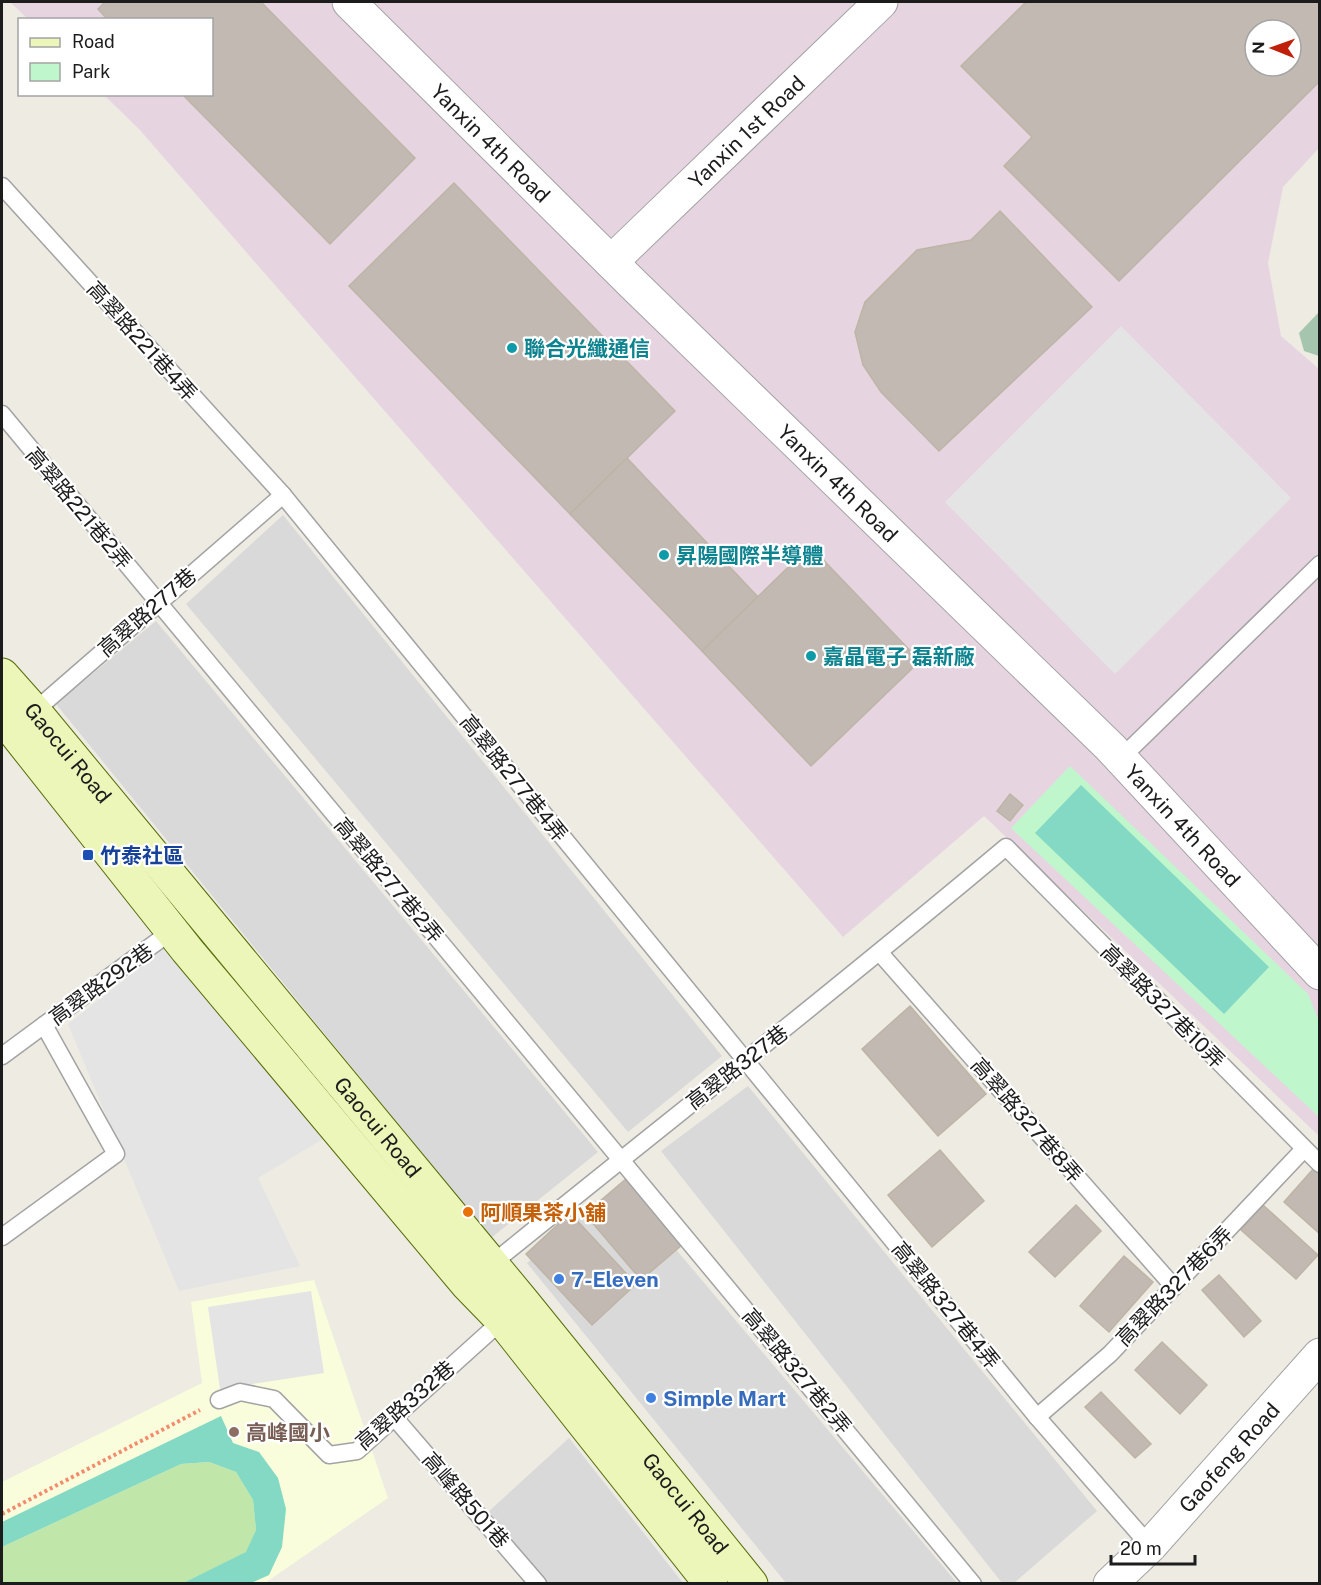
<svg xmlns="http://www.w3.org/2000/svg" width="1321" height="1585" font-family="'Public Sans','Noto Sans TC',sans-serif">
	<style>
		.residential { fill: #dad9d9 }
		.industrial { fill: #e6d5e1; fill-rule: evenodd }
		.education { fill: #f9fddb }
		.grass { fill: #c0e6aa }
		.cemetery { fill: #a5c5ae }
		.park { fill: #c0f6cc }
		.pitch { fill: #83d9c3 }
		.parking { fill: #e4e4e4 }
		.building { fill: #c2bab2; stroke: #beb4a6; stroke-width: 1.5; fill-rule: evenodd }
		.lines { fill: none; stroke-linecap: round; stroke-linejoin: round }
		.lane-casing { stroke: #a3a3a3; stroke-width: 19 }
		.street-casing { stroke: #a3a3a3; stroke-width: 35 }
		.secondary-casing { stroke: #566d09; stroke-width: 35 }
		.path { stroke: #f38c6e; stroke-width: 4; stroke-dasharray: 3 3; stroke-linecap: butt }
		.lane { stroke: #fff; stroke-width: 16 }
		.street { stroke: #fff; stroke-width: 33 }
		.secondary { stroke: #ebf6b8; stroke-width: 33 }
		.culture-dot { fill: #0f9aa8; stroke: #fff; stroke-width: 2 }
		.transit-dot { fill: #1a4fb4; stroke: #fff; stroke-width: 2 }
		.food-dot { fill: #e8710a; stroke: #fff; stroke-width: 2 }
		.shop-dot { fill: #3f7fe0; stroke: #fff; stroke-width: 2 }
		.education-dot { fill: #8d6e63; stroke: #fff; stroke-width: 2 }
		.labels { text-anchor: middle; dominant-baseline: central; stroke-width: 4.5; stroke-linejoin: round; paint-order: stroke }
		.street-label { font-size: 21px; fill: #1c1c1c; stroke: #fff }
		.culture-label { font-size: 21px; font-weight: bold; fill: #0d838f; stroke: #fff; text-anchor: start }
		.transit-label { font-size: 21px; font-weight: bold; fill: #164399; stroke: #fff; text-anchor: start }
		.food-label { font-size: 21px; font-weight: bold; fill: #c56008; stroke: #fff; text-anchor: start }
		.shop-label { font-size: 21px; font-weight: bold; fill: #366cbe; stroke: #fff; text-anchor: start }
		.education-label { font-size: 21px; font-weight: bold; fill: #785e54; stroke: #fff; text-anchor: start }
	</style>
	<rect width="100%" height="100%" fill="#edebe2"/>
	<!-- residential -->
	<g class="residential">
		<polygon points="283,515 722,1056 628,1132 186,604"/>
		<polygon points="156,621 598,1152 491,1238 56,704"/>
		<polygon points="748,1086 1097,1511 1014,1583 1002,1583 661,1151"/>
		<polygon points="620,1183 957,1583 786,1583 527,1263"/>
		<polygon points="569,1438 683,1583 537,1583 474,1525"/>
	</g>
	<!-- industrial -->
	<path class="industrial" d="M10,2H1319V148L1283,187L1268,263L1281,336L1319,369V1136L984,816L843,937L139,129L104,95L212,94V20L28,19ZM1255,30H1291V66H1255Z"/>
	<!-- education -->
	<polygon class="education" points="314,1280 388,1498 265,1583 2,1584 2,1482 202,1383 191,1302"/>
	<!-- grass -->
	<polygon class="grass" points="209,1462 236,1472 253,1500 256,1530 247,1552 183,1583 2,1583 2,1547 181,1464"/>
	<!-- cemetery -->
	<polygon class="cemetery" points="1319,312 1319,356 1304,351 1299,333"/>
	<!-- park -->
	<polygon class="park" points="1070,766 1308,994 1319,1021 1319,1117 1011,828"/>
	<!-- pitch -->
	<g class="pitch">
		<polygon points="1081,785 1269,967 1224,1014 1035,833"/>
		<polygon points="221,1416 233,1443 259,1452 278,1478 286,1509 282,1547 269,1575 251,1583 183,1583 246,1552 256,1530 253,1500 236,1472 209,1462 181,1464 2,1547 2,1522"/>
	</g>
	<!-- parking -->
	<g class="parking">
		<polygon points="1121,326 1291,498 1115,674 945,502"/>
		<polygon points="167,946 326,1137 258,1178 300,1266 179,1291 68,1024"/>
		<polygon points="311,1291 324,1373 220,1389 208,1307"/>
	</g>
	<!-- building -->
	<g class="building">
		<polygon points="105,2 261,2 415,158 330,244 182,94 212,94 212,20 108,20 98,9"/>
		<path d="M1026,2H1320V81L1119,281L1004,166L1032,137L961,66ZM1255,30H1291V66H1255Z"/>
		<polygon points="454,183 675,411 570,514 349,286"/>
		<polygon points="1000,211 1092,307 939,451 881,392 863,365 855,332 865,302 917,250 971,240"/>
		<polygon points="627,458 758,597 702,651 570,514"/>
		<polygon points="810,546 920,661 811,766 702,651"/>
		<polygon points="1010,794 1023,805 1010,821 997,811"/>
		<polygon points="910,1006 986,1094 938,1136 862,1049"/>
		<polygon points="940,1150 984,1201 932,1247 888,1195"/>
		<polygon points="1314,1168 1320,1173 1320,1234 1284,1202"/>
		<polygon points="627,1178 682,1245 641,1280 585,1214"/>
		<polygon points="1076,1205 1101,1231 1055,1277 1029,1252"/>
		<polygon points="1263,1205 1318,1255 1296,1279 1241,1230"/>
		<polygon points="570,1213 636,1284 592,1325 526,1254"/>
		<polygon points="1124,1256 1153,1282 1109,1332 1080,1306"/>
		<polygon points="1219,1275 1261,1321 1244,1337 1202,1290"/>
		<polygon points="1162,1342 1207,1385 1180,1414 1135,1370"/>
		<polygon points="1101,1392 1151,1444 1135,1458 1085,1407"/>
	</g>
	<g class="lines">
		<defs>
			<g id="lane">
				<polyline points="2,186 283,495 1037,1417 1150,1546"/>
				<polyline points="2,414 973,1584"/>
				<polyline points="30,715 283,495"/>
				<polyline points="1120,759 1320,564"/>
				<polyline points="880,953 1174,1287"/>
				<polyline points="2,1056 177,927"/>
				<polyline points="2,1237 116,1154 44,1025"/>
				<path d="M488,1267C661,1127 836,990 1006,847L1320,1164"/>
				<polyline points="219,1400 240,1392 274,1399 329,1455 357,1451 507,1316"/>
				<polyline points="394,1417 538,1584"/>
				<polyline points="1037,1417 1110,1354 1304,1149"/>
			</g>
			<g id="street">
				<path id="s1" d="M349,2L634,285L1110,747L1320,973"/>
				<path id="s2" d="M611,262L881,2"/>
				<path id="s3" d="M1110,1584L1150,1546L1320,1355"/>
			</g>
			<g id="secondary">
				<path id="s4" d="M2,675L34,711L523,1302L751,1584"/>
				<polyline points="2,716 187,950 467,1284 502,1320 711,1584"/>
			</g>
		</defs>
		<!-- lane casing -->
		<use href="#lane" class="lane-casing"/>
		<!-- street casing -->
		<use href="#street" class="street-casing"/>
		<!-- secondary casing -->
		<use href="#secondary" class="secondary-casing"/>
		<!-- path -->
		<polyline class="path" points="2,1514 200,1410"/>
		<!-- lane -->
		<use href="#lane" class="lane"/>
		<!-- street -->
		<use href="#street" class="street"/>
		<!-- secondary -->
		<use href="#secondary" class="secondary"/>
	</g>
	<!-- markers -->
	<g class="culture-dot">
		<circle cx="512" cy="348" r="6"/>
		<circle cx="664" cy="555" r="6"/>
		<circle cx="811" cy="656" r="6"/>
	</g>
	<rect class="transit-dot" x="82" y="849" width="12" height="12" rx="3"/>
	<circle class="food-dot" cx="468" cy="1212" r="6"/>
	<g class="shop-dot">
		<circle cx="559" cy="1279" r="6"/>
		<circle cx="651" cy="1398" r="6"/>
	</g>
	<circle class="education-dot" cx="234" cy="1432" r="6"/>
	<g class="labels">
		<!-- street labels -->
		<g class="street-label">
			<text stroke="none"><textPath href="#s2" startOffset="188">Yanxin 1st Road</textPath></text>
			<text stroke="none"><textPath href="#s1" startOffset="200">Yanxin 4th Road</textPath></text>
			<text transform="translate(142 341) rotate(48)">高翠路221巷4弄</text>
			<text stroke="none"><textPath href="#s1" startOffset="686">Yanxin 4th Road</textPath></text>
			<text transform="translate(79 508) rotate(50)">高翠路221巷2弄</text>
			<text transform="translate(147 612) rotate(-41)">高翠路277巷</text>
			<text stroke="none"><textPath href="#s4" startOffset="102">Gaocui Road</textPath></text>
			<text transform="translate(514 778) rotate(51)">高翠路277巷4弄</text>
			<text stroke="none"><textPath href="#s1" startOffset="1172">Yanxin 4th Road</textPath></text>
			<text transform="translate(389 880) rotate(50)">高翠路277巷2弄</text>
			<text transform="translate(101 984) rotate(-36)">高翠路292巷</text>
			<text transform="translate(1163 1006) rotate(45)">高翠路327巷10弄</text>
			<text transform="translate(737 1067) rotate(-38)">高翠路327巷</text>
			<text transform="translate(1027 1120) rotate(49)">高翠路327巷8弄</text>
			<text stroke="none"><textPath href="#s4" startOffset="588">Gaocui Road</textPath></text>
			<text transform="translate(1174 1286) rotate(-46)">高翠路327巷6弄</text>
			<text transform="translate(946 1305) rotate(51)">高翠路327巷4弄</text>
			<text transform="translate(797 1371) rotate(50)">高翠路327巷2弄</text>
			<text transform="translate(405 1405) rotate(-41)">高翠路332巷</text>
			<text stroke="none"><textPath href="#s3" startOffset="174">Gaofeng Road</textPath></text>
			<text transform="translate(466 1500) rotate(49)">高峰路501巷</text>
			<text stroke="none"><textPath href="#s4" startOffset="1074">Gaocui Road</textPath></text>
		</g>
		<!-- culture labels -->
		<g class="culture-label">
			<text x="524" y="348">聯合光纖通信</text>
			<text x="676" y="555">昇陽國際半導體</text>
			<text x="823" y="656">嘉晶電子 磊新廠</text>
		</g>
		<!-- transit labels -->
		<g class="transit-label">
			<text x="100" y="855">竹泰社區</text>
		</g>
		<!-- food labels -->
		<g class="food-label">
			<text x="480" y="1212">阿順果茶小舖</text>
		</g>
		<!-- shop labels -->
		<g class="shop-label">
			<text x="571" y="1279">7-Eleven</text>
			<text x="663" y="1398">Simple Mart</text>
		</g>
		<!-- education labels -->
		<g class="education-label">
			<text x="246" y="1432">高峰國小</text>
		</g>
	</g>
	<!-- border -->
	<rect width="1321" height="1585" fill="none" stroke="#1c1c1c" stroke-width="6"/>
	<!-- legend -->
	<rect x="18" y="18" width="195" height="78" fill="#ffffff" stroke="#a4a4a4" stroke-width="1.5"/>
	<rect x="30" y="38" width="30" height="9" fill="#ebf6b8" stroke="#a4a4a4" stroke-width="1.5"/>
	<text x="72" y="48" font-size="18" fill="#1c1c1c">Road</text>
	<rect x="30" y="63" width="30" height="18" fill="#c0f6cc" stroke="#a4a4a4" stroke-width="1.5"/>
	<text x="72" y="78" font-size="18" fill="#1c1c1c">Park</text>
	<!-- north arrow -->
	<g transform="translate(1273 48) rotate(271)"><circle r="28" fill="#ffffff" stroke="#a4a4a4" stroke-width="1.5"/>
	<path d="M0-4.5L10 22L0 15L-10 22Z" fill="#c02009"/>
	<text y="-9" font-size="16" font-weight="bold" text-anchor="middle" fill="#1c1c1c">N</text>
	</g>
	<!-- scale -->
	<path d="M1111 1555v9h84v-9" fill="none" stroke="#1c1c1c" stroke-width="3"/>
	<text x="1120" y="1555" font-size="18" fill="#1c1c1c" stroke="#ffffff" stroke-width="4.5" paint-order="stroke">20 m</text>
</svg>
